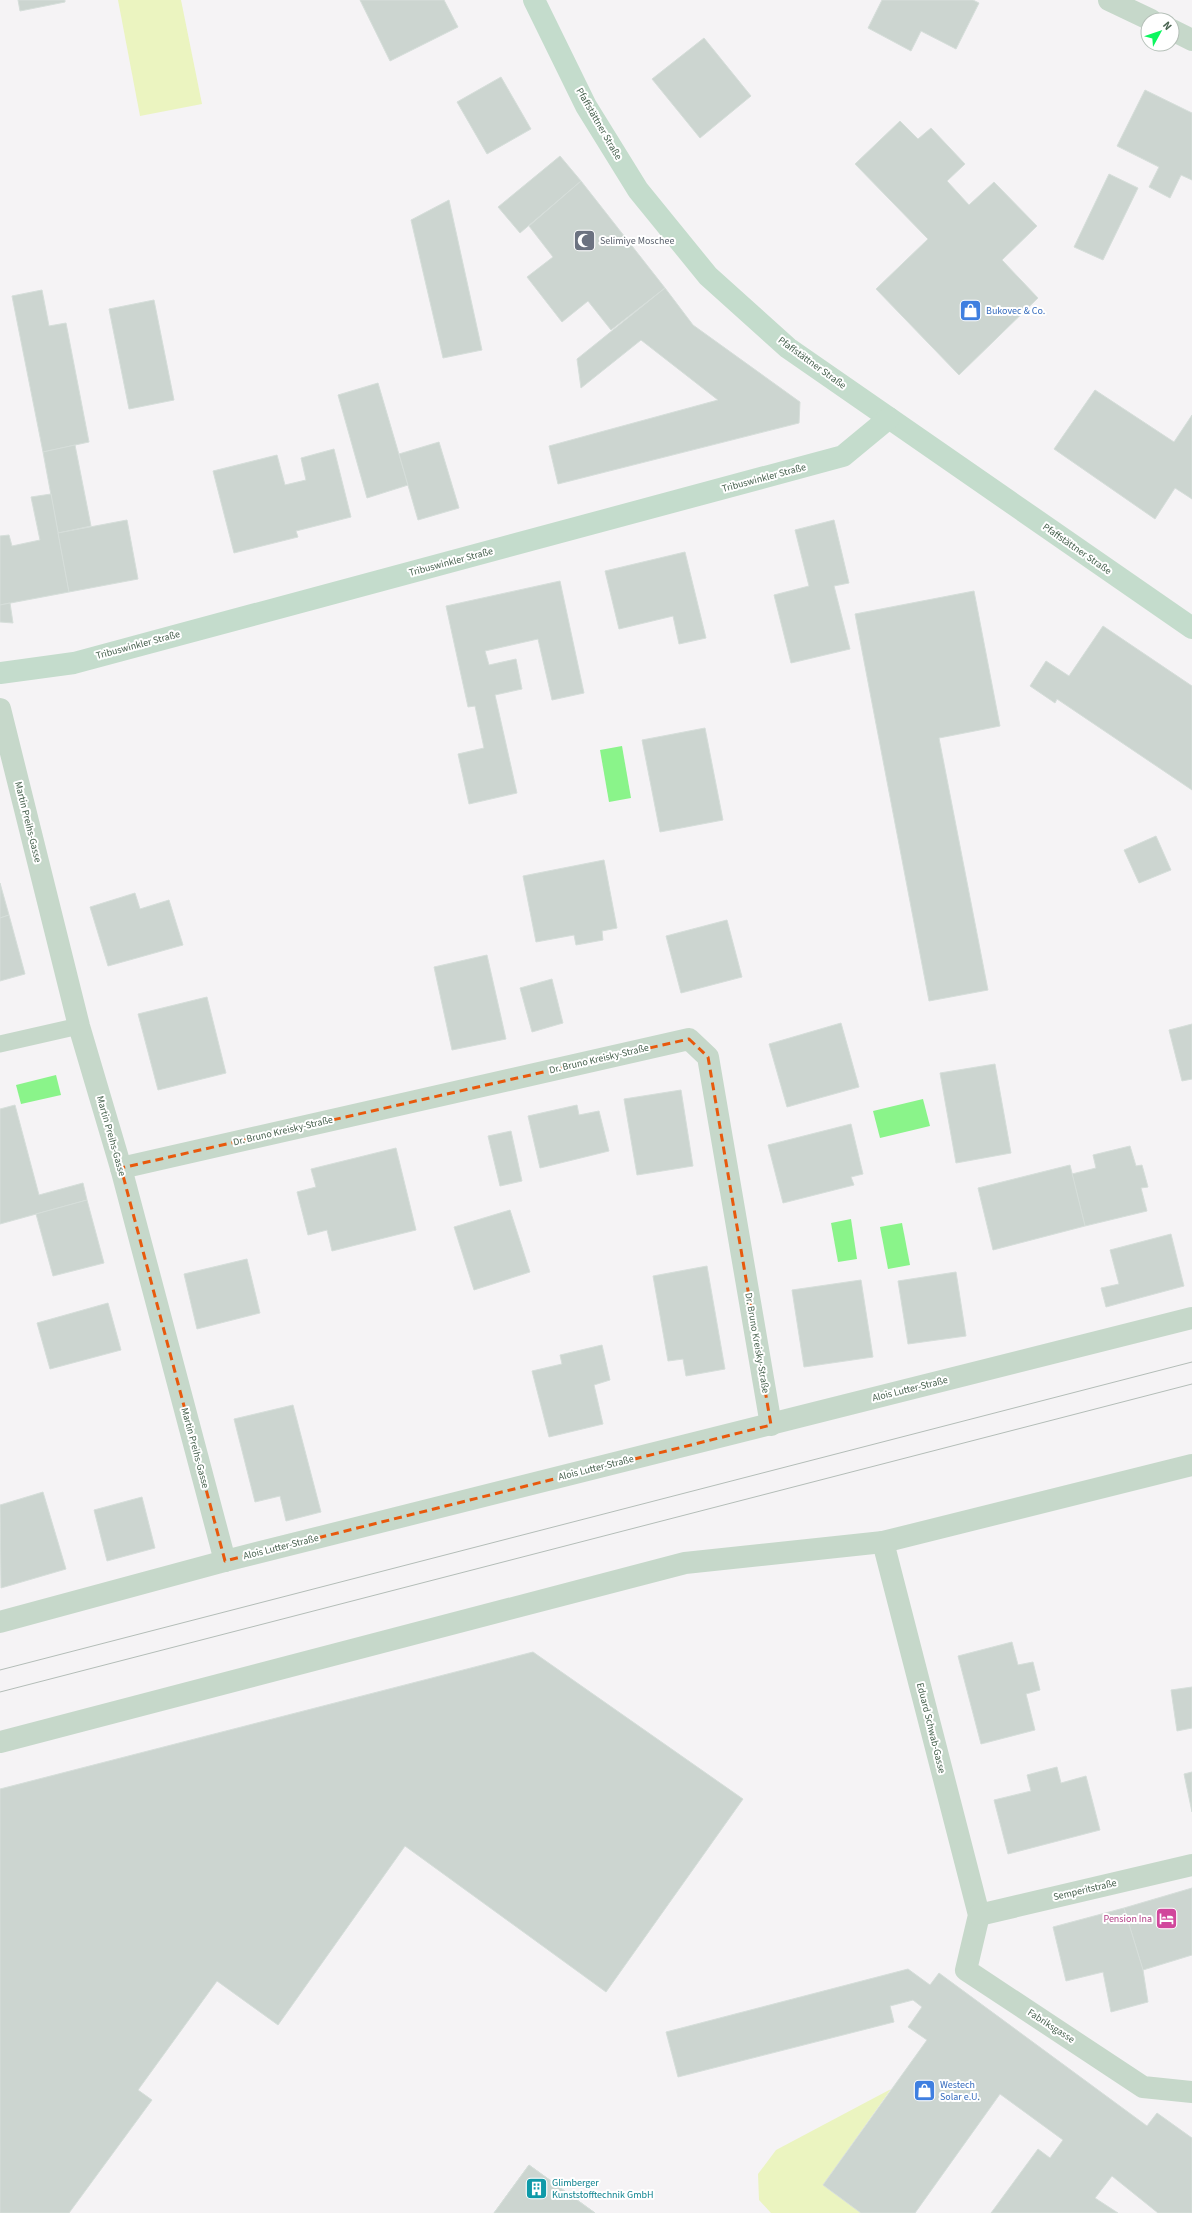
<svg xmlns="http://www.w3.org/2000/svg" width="1192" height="2213" font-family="'Source Sans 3',sans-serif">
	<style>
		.green { fill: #ebf4c0 }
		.water { fill: #8af48a }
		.building { fill: #ccd5d0; stroke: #d6deda }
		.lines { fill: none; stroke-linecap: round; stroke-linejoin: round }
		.lane { stroke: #c6d8ca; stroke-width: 17 }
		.street { stroke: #c6d8ca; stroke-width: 22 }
		.secondary { stroke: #c4dccc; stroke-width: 22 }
		.tram { stroke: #b4bdb8; stroke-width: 1 }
		.marked { fill: none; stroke: #e8590c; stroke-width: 3; stroke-dasharray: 8 5; stroke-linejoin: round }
		.labels { text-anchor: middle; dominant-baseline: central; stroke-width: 4; stroke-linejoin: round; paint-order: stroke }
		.street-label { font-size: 10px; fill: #48624f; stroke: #fff }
		.worship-label { font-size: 10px; fill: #5b616d; stroke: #fff; text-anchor: start }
		.shop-label { font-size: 10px; fill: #366cbe; stroke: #fff; text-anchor: start }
		.hotel-label { font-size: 10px; fill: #b23c85; stroke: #fff; text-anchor: end }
		.culture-label { font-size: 10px; fill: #0d838f; stroke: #fff; text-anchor: start }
	</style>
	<rect width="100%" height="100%" fill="#f5f3f5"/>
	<!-- green -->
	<g class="green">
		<polygon points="118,0 181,0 202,104 140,116"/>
		<polygon points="891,2089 823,2185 861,2213 771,2213 759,2200 758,2174 776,2150"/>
	</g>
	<!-- water -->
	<g class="water">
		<polygon points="622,746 631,798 609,802 600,750"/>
		<polygon points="56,1075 61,1095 21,1104 16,1085"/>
		<polygon points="923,1099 930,1126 880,1138 873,1111"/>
		<polygon points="851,1219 857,1259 838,1262 831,1223"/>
		<polygon points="902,1223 910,1265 888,1269 880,1227"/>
	</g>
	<!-- building -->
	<g class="building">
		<polygon points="18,0 65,0 65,2 20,11"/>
		<polygon points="360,0 444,0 458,27 390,61"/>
		<polygon points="882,0 973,0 979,3 956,49 921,31 911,51 868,28"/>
		<polygon points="704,38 751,96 700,138 652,79"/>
		<polygon points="501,77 531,129 487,154 457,102"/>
		<polygon points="1145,90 1192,113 1192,180 1181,175 1170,198 1149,187 1159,167 1117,146"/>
		<polygon points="900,121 918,139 931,128 965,164 947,181 969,205 994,182 1037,226 1002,260 1038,298 959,375 876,289 928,239 855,164"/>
		<polygon points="560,156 581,181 520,233 498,207"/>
		<polygon points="1109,174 1138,188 1103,260 1074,247"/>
		<polygon points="581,181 665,288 611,330 588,301 562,322 527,277 553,257 529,226"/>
		<polygon points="449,200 482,350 443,358 411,220"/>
		<polygon points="665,288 693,325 800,402 799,423 558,484 549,446 718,400 641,340 581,388 577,359"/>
		<polygon points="42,290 49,326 66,323 89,442 43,452 12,296"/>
		<polygon points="154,300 174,400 129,409 109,309"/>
		<polygon points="378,383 408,485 367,498 338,395"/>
		<polygon points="1095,390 1174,442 1192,415 1192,499 1175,488 1155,519 1054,449"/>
		<polygon points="439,442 459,508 418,520 399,454"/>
		<polygon points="75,445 91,526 58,533 43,452"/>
		<polygon points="334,449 351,517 296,531 298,537 234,553 213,471 277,455 285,485 306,480 301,458"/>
		<polygon points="51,494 69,592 0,605 0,536 9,535 12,546 40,540 31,497"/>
		<polygon points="127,520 138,579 69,592 58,533"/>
		<polygon points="834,520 849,583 834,586 850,649 791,663 774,595 809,586 795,530"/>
		<polygon points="685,552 706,638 679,644 673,616 619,629 605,571"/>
		<polygon points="560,581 584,693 552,700 538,639 485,651 489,665 516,659 522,689 495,695 517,793 469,804 458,754 484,748 475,706 468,707 446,606"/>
		<polygon points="974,591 1000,726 939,738 988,990 929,1001 855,614"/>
		<polygon points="10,603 13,623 0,622 0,605"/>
		<polygon points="1103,626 1192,686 1192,790 1057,699 1055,703 1030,686 1046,661 1069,676"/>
		<polygon points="705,728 723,820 660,832 642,740"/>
		<polygon points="1156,836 1171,870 1139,883 1124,850"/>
		<polygon points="604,860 617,928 602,931 603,940 576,945 574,935 536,942 523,876"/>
		<polygon points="0,883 9,915 0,918"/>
		<polygon points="135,893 140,909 169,900 183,945 108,966 90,907"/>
		<polygon points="9,915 25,974 0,981 0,918"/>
		<polygon points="727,920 742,977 681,993 666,936"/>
		<polygon points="487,955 506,1039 452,1050 434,967"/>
		<polygon points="552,979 563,1023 532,1032 520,988"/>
		<polygon points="207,997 226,1073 158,1090 138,1014"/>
		<polygon points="841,1023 859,1087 787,1107 769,1044"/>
		<polygon points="1192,1024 1192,1079 1182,1081 1169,1030"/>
		<polygon points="995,1064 1011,1153 956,1163 940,1073"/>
		<polygon points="681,1090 693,1166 637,1175 624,1099"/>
		<polygon points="15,1105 39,1195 83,1183 87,1200 0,1224 0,1109"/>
		<polygon points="577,1105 579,1115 599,1111 609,1151 540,1168 528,1116"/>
		<polygon points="851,1124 863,1174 851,1177 854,1185 783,1203 768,1145"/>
		<polygon points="511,1131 522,1181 500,1186 488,1136"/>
		<polygon points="1130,1146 1136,1166 1142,1165 1148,1187 1141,1188 1147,1211 1085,1226 1072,1174 1096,1168 1093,1155"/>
		<polygon points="396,1148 416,1230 332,1251 327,1230 308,1235 297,1192 316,1187 311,1169"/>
		<polygon points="1070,1165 1085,1226 993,1250 978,1188"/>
		<polygon points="87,1200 104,1263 53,1276 36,1214"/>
		<polygon points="510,1210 530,1272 474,1290 454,1227"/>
		<polygon points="1171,1234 1184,1286 1106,1307 1101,1288 1119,1284 1110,1250"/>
		<polygon points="247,1259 260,1313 197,1329 184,1274"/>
		<polygon points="707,1266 725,1369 686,1376 683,1359 668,1361 653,1276"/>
		<polygon points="956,1272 966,1336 908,1344 898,1281"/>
		<polygon points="861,1280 873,1357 804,1367 792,1290"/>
		<polygon points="108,1303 121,1350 50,1369 37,1323"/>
		<polygon points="602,1345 610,1380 594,1385 603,1424 549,1437 532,1371 562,1364 560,1355"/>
		<polygon points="293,1405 321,1512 286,1521 280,1496 255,1502 234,1419"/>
		<polygon points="43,1492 66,1569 1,1588 0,1505"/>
		<polygon points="142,1497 155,1548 107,1561 94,1510"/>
		<polygon points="1012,1642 1018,1665 1033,1662 1040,1690 1026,1694 1035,1730 981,1744 958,1656"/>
		<polygon points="533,1652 743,1799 606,1992 405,1846 278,2025 217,1981 138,2090 152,2100 69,2213 0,2213 0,1789"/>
		<polygon points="1192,1687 1192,1728 1177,1731 1171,1690"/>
		<polygon points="1057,1767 1061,1783 1086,1776 1100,1830 1008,1854 994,1800 1031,1791 1027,1775"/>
		<polygon points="1192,1772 1192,1812 1184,1774"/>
		<polygon points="1192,1888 1192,1955 1143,1970 1124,1908"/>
		<polygon points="1124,1908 1143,1970 1148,2002 1111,2012 1103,1972 1066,1981 1053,1927"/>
		<polygon points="908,1969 930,1985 939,1973 1147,2126 1157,2113 1192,2138 1192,2213 1158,2213 1112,2176 1095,2198 1118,2213 991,2213 1038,2149 1050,2158 1063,2140 1000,2094 915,2213 861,2213 823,2185 927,2040 908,2027 922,2007 913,2000 890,2006 894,2022 678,2077 666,2032"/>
		<polygon points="529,2165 595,2213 494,2213"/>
		<polygon points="529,2165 595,2213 494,2213"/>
	</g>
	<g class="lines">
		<!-- lane -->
		<polyline class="lane" points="0,1044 79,1026"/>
		<!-- street -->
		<g class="street">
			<polyline points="1109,0 1151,20"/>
			<polyline points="1172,30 1192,40"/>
			<polyline points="0,709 79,1026 121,1168 225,1561"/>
			<polyline points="121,1168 689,1039 708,1057 771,1425"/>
			<polyline points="883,1542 979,1915 966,1970 1143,2087 1192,2092"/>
			<polyline points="0,1622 225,1561 1192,1318"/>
			<polyline points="0,1742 685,1563 883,1542 1192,1465"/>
			<polyline points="979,1915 1192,1865"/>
		</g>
		<!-- secondary -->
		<g class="secondary">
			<polyline points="534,0 586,106 638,190 708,276 788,348 1192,628"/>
			<polyline points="0,673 74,663 843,456 889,418"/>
		</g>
		<!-- tram -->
		<g class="tram">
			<polyline points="0,1670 1192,1362"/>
			<polyline points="0,1692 1192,1384"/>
		</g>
	</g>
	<!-- marked area -->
	<path class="marked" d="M689,1039L708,1057L771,1425L225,1561L121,1168Z"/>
	<!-- icons -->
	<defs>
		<symbol id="mosque-square" viewBox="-11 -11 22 22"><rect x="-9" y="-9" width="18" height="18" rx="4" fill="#6b7280" stroke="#fff"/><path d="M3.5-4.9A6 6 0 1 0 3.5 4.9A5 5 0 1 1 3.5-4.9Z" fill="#fff"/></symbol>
		<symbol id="shop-square" viewBox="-11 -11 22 22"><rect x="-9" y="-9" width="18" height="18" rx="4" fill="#3f7fe0" stroke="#fff"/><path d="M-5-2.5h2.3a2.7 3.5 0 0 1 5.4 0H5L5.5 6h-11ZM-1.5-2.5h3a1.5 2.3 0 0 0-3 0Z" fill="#fff"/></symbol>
		<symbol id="hotel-square" viewBox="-11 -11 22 22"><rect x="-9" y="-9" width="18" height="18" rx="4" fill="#d1479c" stroke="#fff"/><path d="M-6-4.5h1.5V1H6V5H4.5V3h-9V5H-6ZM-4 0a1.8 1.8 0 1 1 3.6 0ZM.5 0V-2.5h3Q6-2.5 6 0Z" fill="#fff"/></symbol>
		<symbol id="building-square" viewBox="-11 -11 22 22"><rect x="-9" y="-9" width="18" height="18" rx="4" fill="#0f9aa8" stroke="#fff"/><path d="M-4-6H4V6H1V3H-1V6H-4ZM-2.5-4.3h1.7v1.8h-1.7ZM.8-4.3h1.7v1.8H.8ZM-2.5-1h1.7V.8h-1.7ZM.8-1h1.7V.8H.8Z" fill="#fff"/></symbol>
	</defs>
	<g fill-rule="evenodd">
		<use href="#mosque-square" x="572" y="228" width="25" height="25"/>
		<use href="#shop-square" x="958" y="298" width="25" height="25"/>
		<use href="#hotel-square" x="1154" y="1906" width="25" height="25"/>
		<use href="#shop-square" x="912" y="2078" width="25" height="25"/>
		<use href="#building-square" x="524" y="2176" width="25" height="25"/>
	</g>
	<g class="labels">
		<!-- street labels -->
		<g class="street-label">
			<text transform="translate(599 124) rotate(60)">Pfaffstättner Straße</text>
			<text transform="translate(812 363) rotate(36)">Pfaffstättner Straße</text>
			<text transform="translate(764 478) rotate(-15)">Tribuswinkler Straße</text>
			<text transform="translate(1077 549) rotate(35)">Pfaffstättner Straße</text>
			<text transform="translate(451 562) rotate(-15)">Tribuswinkler Straße</text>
			<text transform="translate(138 645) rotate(-15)">Tribuswinkler Straße</text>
			<text transform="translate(28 822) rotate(76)">Martin Preihs-Gasse</text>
			<text transform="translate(599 1059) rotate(-13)">Dr. Bruno Kreisky-Straße</text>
			<text transform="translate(283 1131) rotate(-13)">Dr. Bruno Kreisky-Straße</text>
			<text transform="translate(111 1136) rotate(74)">Martin Preihs-Gasse</text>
			<text transform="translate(757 1343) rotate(80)">Dr. Bruno Kreisky-Straße</text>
			<text transform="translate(910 1389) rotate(-14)">Alois Lutter-Straße</text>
			<text transform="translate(195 1448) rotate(75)">Martin Preihs-Gasse</text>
			<text transform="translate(596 1468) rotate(-14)">Alois Lutter-Straße</text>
			<text transform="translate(281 1547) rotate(-14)">Alois Lutter-Straße</text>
			<text transform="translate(931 1728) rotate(76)">Eduard Schwab-Gasse</text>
			<text transform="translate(1085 1890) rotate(-13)">Semperitstraße</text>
			<text transform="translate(1051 2026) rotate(33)">Fabriksgasse</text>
		</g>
		<!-- worship labels -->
		<g class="worship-label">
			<text x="600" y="241">Selimiye Moschee</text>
		</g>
		<!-- shop labels -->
		<g class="shop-label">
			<text x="986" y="311">Bukovec &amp; Co.</text>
			<text x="940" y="2085">Westech<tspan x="940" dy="12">Solar e.U.</tspan></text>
		</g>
		<!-- hotel labels -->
		<g class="hotel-label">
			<text x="1152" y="1919">Pension Ina</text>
		</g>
		<!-- culture labels -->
		<g class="culture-label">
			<text x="552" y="2183">Glimberger<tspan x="552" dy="12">Kunststofftechnik GmbH</tspan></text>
		</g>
	</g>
	<!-- north arrow -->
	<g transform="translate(1160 32) rotate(50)"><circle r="19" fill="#ffffff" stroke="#b6c0b9"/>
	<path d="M0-3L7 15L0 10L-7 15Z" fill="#0cf65e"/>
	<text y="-6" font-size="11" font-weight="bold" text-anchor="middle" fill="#48624f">N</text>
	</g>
</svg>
